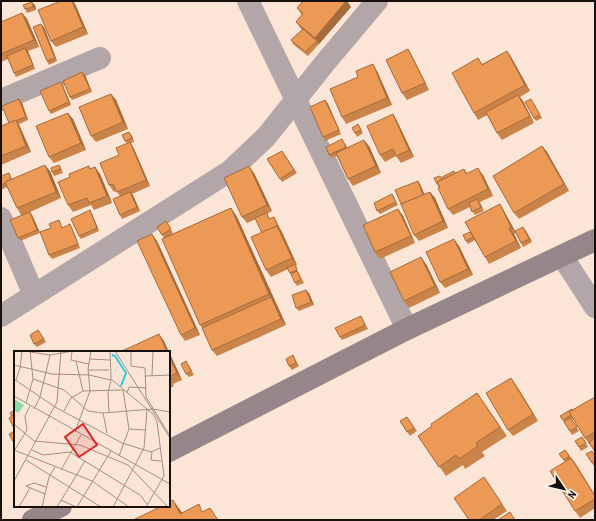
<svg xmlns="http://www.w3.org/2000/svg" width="596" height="521" font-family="'Archivo Narrow',sans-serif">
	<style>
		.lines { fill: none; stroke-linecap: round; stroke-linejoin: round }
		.street { stroke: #b2a6a8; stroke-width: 22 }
		.secondary { stroke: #978689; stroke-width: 22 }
		.wall { fill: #ca8449 }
		.shaded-wall { fill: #a46b3c }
		.building { fill: #eb9955; stroke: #a46b3c }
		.inset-river { fill: none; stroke: #23cfe4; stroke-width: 2 }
		.inset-road { fill: none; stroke: #a09085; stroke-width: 1 }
		.view { fill: #d62828; fill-opacity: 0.15; stroke: #d62828; stroke-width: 2 }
		.inset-edge { fill: none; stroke: #17100b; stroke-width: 2 }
	</style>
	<rect width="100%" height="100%" fill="#fbe5d6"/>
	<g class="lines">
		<!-- street -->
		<g class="street">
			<polyline points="248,1 407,329"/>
			<polyline points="1,100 100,58"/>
			<polyline points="1,218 34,295"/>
			<polyline points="562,256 595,307"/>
			<polyline points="1,316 230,171 266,137 324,64 377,1"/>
		</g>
		<!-- secondary -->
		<g class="secondary">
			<polyline points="169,451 407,329 595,240"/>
			<polyline points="33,520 61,506"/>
		</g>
	</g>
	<!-- wall -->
	<g class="wall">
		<polygon points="61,1 73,1 75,4 88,34 56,47 51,41"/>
		<polygon points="303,1 347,1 351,7 319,44 308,56 293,44 291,40 302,30 296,22 302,15 297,8"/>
		<polygon points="35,5 36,10 27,13 25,9"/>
		<polygon points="22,13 27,19 39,47 28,51 35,69 16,77 14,73 8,59 1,62 1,22"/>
		<polygon points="44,27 57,61 49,65 47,61"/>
		<polygon points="408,49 412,56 429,90 407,100 402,93"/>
		<polygon points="507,51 511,57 530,91 520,97 523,101 534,123 502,140 497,133 487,115 478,120 474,113 478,58 482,64"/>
		<polygon points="377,71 392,105 346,124 342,117"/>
		<polygon points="82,72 85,75 92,92 72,100 70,97"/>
		<polygon points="63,86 71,105 51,114 49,111"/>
		<polygon points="111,94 116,100 128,129 96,142 91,136"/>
		<polygon points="531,99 542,118 536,121 534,118"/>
		<polygon points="325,100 328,104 341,134 325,141 323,137"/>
		<polygon points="22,103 28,120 19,124 20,127 31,152 1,165 1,126 9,123"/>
		<polygon points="393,114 397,121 414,157 401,163 396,156 385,162 380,155"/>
		<polygon points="73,119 86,150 54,163 49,157"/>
		<polygon points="358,124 363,133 357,137 355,133"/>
		<polygon points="132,136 134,142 131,143 134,149 150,186 132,194 140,211 122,219 120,215 120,196 116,191 114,192 109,185 119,155 127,143 125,141"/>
		<polygon points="345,143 347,147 369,146 381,173 353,186 348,179 337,156 332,158 329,155"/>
		<polygon points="542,146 547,152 569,191 519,219 514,213"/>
		<polygon points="282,151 297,173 282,182 267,159"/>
		<polygon points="59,165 61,168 63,173 54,176 52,172"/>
		<polygon points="95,167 100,174 112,203 94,210 91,205 73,212 68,205 91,169"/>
		<polygon points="464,169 467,173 483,175 493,196 480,202 484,211 475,215 470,207 453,215 448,209 439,188 437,184 442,179"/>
		<polygon points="50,171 61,198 30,212 32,215 40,233 20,241 18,238 21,215 17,208 7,187 1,190 1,176 9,173 12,179"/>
		<polygon points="254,173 272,211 267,214 270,219 274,217 276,221 297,265 295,266 304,283 297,286 288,269 271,277 266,270 262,233 256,219 247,223 242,217"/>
		<polygon points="418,181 420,184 424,194 430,192 435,198 448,228 419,241 414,235"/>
		<polygon points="392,194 398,205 380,214 377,211"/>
		<polygon points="500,204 504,211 516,233 514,234 521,248 489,264 485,257 475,240 468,244 466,241 470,232"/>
		<polygon points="231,208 237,217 286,325 217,356 212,350 202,328 200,325 164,238 157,227 166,221 173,233 170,235"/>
		<polygon points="398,209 403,216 415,243 380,259 375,252"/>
		<polygon points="92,214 99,231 81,239 79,236"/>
		<polygon points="59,220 62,227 72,228 80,248 52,259 49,255 51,228"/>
		<polygon points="526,231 532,242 523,247 521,243"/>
		<polygon points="157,241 200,335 185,341 181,335"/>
		<polygon points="459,246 473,275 445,288 440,282"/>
		<polygon points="426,264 440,293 409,308 404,301"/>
		<polygon points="309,293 314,305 299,311 296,308"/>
		<polygon points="363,320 368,329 342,340 340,337"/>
		<polygon points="38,330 46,342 37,347 34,344"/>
		<polygon points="169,352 182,380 173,384 174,386 169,389"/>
		<polygon points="293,355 299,366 292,370 289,366"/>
		<polygon points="189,365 194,375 189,377 186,374"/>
		<polygon points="516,385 538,421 513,436 508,430"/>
		<polygon points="477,393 507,436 482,452 485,456 465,469 463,465 446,476 418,436"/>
		<polygon points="595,397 595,452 590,444 590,445 585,438 573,419 572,420 579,431 572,435 560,416 572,410"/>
		<polygon points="407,417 417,431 410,436 400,421"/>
		<polygon points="584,440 588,447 581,451 575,441"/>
		<polygon points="565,450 576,464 595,495 595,508 580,518 575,511 565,462 559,454"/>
		<polygon points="586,454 595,455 595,466 594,466"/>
		<polygon points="484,477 507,511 493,520 469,520"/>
	</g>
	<!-- shaded-wall -->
	<g class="shaded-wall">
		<polygon points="72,1 73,1 75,4 88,34 83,27"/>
		<polygon points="346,1 347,1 351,7 319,44 315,38"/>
		<polygon points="32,2 35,5 36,10 33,7"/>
		<polygon points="22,13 27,19 39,47 34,40"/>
		<polygon points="41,24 44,27 57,61 55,58"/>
		<polygon points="25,48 28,51 35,69 33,65"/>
		<polygon points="408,49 412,56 429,90 425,83"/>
		<polygon points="507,51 511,57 530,91 525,85"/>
		<polygon points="373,64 377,71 392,105 387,98"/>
		<polygon points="82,72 85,75 92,92 90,89"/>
		<polygon points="61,82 63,86 71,105 69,102"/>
		<polygon points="111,94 116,100 128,129 123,122"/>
		<polygon points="518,95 523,101 534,123"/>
		<polygon points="19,99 22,103 28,120 26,117"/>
		<polygon points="325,100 328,104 341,134 339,130"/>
		<polygon points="68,113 73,119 86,150 81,143"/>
		<polygon points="393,114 397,121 414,157 409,150"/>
		<polygon points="16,120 20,127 31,152 26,146"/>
		<polygon points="129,132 132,136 134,142"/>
		<polygon points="364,140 369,146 381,173 376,166"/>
		<polygon points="130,142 134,149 150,186 146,180"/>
		<polygon points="542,146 547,152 569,191 564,184"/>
		<polygon points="45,165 50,171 61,198 56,192"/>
		<polygon points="249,166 254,173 272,211 267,205"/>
		<polygon points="95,167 100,174 112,203 107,196"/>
		<polygon points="478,168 483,175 493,196 488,189"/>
		<polygon points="418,181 420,184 427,200 424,196"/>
		<polygon points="130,192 133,195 140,211 137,207"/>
		<polygon points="430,192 435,198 448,228 443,221"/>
		<polygon points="500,204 504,211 516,233 511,227"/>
		<polygon points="231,208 237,217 286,325 281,319 271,297 269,294"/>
		<polygon points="398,209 403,216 415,243 411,236"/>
		<polygon points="90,210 92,214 99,231 97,228"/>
		<polygon points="30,212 32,215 40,233 37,230"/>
		<polygon points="274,217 276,221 282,232 297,265 292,258"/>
		<polygon points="523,227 526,231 532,242 529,239"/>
		<polygon points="509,228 514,234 521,248 516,241"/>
		<polygon points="152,234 157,241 200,335 195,328"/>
		<polygon points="454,239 459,246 473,275 468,269"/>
		<polygon points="421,257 426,264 440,293 435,286"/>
		<polygon points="306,290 309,293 314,305 311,302"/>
		<polygon points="159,334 164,341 169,352 167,352"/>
		<polygon points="169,352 182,380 177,373 169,356"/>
		<polygon points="511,378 516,385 538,421 533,414"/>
		<polygon points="173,500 181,511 186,520 180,514"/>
	</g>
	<!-- building -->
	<g class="building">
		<polygon points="61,1 72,1 83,27 51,41 38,10"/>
		<polygon points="303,1 346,1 315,38 296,22 303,13 297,8"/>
		<polygon points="32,2 33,7 25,9 23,5"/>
		<polygon points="22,13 34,40 1,54 1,22"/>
		<polygon points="41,24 55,58 47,61 33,27"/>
		<polygon points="303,29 317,41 305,52 291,40"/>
		<polygon points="25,48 33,65 14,73 7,56"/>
		<polygon points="408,49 425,83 402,93 386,60"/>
		<polygon points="507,51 525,85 474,113 452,73 478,58 482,65"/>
		<polygon points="373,64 387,98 342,117 330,89 358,77 356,71"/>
		<polygon points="82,72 90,89 70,97 63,81"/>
		<polygon points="61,82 69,102 49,111 40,91"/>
		<polygon points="111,94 123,122 91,136 79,107"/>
		<polygon points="518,95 530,116 497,133 486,112"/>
		<polygon points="19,99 26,117 9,123 2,106"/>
		<polygon points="531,99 540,115 534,118 525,102"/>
		<polygon points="325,100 339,130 323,137 310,107"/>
		<polygon points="68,113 81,143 49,157 36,126"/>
		<polygon points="393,114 409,150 396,156 393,149 380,155 367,126"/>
		<polygon points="16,120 26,146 1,156 1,126"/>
		<polygon points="358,124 361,130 355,133 352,128"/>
		<polygon points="129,132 132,138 125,141 122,135"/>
		<polygon points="342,139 346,147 329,155 326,147"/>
		<polygon points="364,140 376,166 348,179 336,153"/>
		<polygon points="130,142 146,180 117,192 113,184 109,185 100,163 119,155 116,148"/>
		<polygon points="542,146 564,184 514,213 493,176"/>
		<polygon points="282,151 294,170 280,179 267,159"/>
		<polygon points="45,165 56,192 17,208 5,182"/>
		<polygon points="59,165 61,169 52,172 51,168"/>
		<polygon points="89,166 90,169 95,167 107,196 89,203 87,198 68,205 58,182 70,177 69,174"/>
		<polygon points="249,166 267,205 242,217 224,178"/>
		<polygon points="478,168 488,189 448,209 438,188 440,187 437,182 464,169 466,174"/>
		<polygon points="454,171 455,173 443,179 442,177"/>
		<polygon points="9,173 11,179 5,182 6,183 1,185 1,176"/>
		<polygon points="440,176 442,180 437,182 438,184 437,184 434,178"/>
		<polygon points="418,181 423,195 401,204 402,206 395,190"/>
		<polygon points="130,192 137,207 120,215 113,199"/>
		<polygon points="430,192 443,221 414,235 401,204"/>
		<polygon points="392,194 396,202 377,211 374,203"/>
		<polygon points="477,199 481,207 472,212 469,203"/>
		<polygon points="500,204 511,227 509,228 516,241 485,257 465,222"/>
		<polygon points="231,208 269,294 200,325 162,239"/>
		<polygon points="398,209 411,236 375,252 363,225"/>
		<polygon points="90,210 97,228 79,236 71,219"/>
		<polygon points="30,212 37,230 18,238 10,220"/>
		<polygon points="267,213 269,219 274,217 278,227 277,226 262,233 255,218"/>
		<polygon points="59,220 62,228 70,224 78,244 49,255 40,232 51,228 49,224"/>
		<polygon points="166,221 171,229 162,235 157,227"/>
		<polygon points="277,226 292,258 266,270 251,237"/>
		<polygon points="523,227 529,239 521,243 515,231"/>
		<polygon points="470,232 473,237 466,241 463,235"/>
		<polygon points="152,234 195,328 181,335 137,241"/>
		<polygon points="454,239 468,269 440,282 426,252"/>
		<polygon points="421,257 435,286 404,301 390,272"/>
		<polygon points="295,264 297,270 290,273 287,268"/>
		<polygon points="297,271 301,279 295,283 291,274"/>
		<polygon points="306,290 311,302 296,308 292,295"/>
		<polygon points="271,297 281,319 212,350 202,328"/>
		<polygon points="361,316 365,325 340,337 335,328"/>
		<polygon points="38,330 44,339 34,344 30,335"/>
		<polygon points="159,334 167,352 120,352"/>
		<polygon points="293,355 296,363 289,366 286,359"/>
		<polygon points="169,356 177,373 169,377"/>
		<polygon points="186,361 191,371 186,374 181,364"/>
		<polygon points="511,378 533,414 508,430 486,393"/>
		<polygon points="477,393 500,427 476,443 478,446 459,459 456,455 439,467 418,436 432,426 431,424"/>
		<polygon points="595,397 595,432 585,438 569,412"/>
		<polygon points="572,409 572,410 569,412 571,415 563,420 560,416"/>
		<polygon points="15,410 15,414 12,416 10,413"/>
		<polygon points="15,414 15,430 9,418"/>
		<polygon points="407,417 414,428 407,432 400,421"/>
		<polygon points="570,418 577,427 570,431 564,422"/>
		<polygon points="15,431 15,445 9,434"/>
		<polygon points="582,437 586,443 579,447 575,441"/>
		<polygon points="595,438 595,452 589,442"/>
		<polygon points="565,450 569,456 564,460 559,454"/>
		<polygon points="592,451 595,456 595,461 592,463 586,454"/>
		<polygon points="571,458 595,496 595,499 575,511 550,471"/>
		<polygon points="484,477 502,504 479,520 469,520 454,498"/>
		<polygon points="173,500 180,514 199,504 202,512 210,508 218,520 133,520 162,506 169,506 169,502"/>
		<polygon points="510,512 515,520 498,520"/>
	</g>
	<!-- overview -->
	<g transform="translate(14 351)">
		<rect width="156" height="156" fill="#fbe5d6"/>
		<path d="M0,48L10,54L4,62L0,59Z" fill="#8ad9a5"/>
		<path class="inset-river" d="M98,4L101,5L112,22L107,35"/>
		<path class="inset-road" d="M58,0L57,9L75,13M96,0L97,28L139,63L143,71L150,125L132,156M101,0L156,87M117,0V15L131,17L132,46L156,85M16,1L36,4L59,0M76,8L96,9M62,10L69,40M0,14L38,23L75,24L97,29L94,42L95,62M74,19H95M131,25L156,24M138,25L139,0M0,28L41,56L108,92L137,101L146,97M19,28L50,39L74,60L89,62L139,58M2,29L6,17L8,0M156,38V70M113,42L115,36L132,37M0,45L156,133M12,52L19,28L16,0M20,58L26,46L36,4M139,58L156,61M50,60L57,47L69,40L109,39L115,78L105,105M89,62L93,82M0,73L20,90L66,94L114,114L154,156M115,78L132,79M61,81L76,40L74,18L77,0M0,99L78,130L115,156M18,99L29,104L56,101L126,144L133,153M0,100L13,79L11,65L16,55M138,101L137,109L147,110M12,109L87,156M47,119L67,84M0,130L43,51L47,0M31,143L12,135L20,132L32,136M47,149L62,156M5,156L16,137M28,156L35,126L41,116M43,156L71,110M63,156L97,100M99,156L130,97L133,59"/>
		<path class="view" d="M69,73L83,94L65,106L51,86Z"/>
		<rect width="156" height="156" class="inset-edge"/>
	</g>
	<!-- border -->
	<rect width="596" height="521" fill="none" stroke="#17100b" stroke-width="4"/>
	<!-- north arrow -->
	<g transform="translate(564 489) rotate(125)" stroke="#fef5ef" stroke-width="3" paint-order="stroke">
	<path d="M0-3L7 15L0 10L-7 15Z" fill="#17100b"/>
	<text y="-6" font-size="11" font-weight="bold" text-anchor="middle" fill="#17100b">N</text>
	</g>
</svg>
